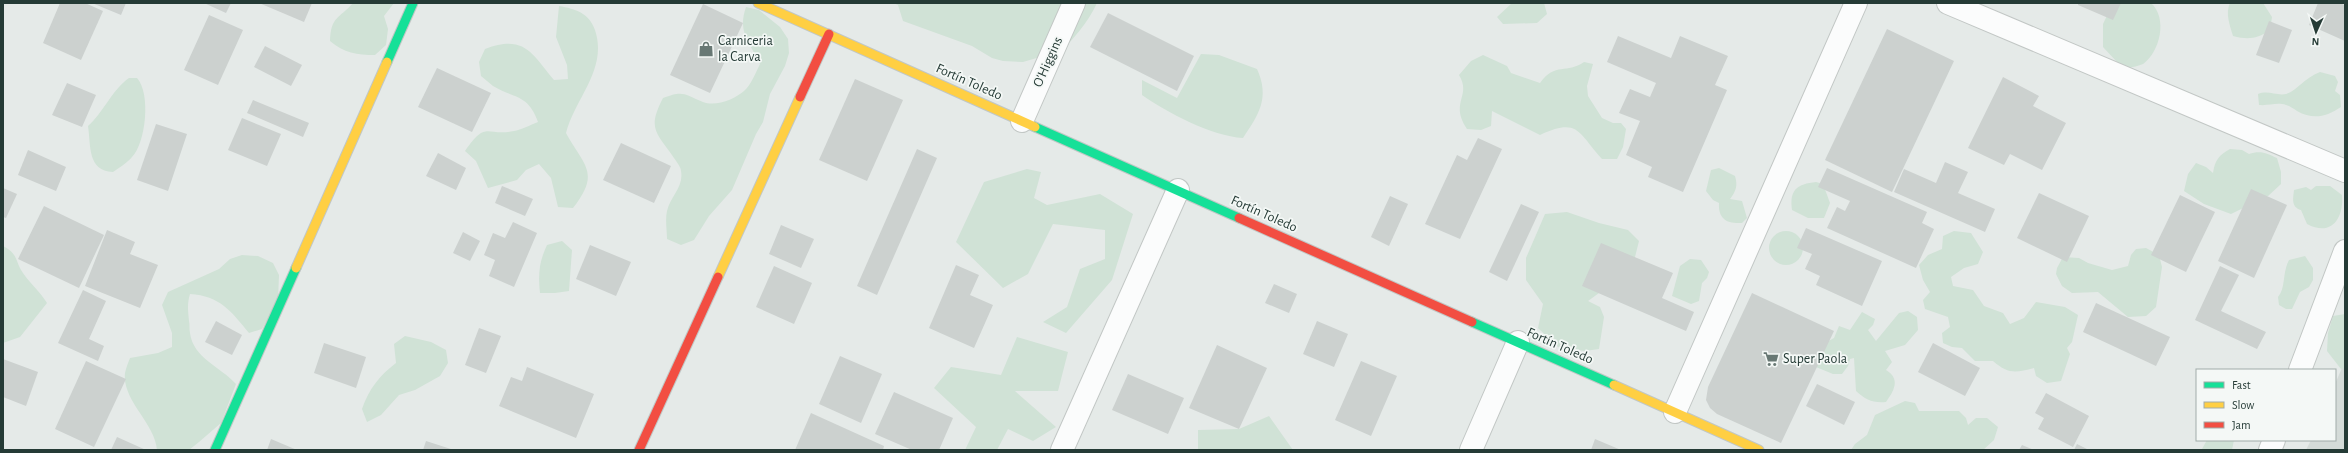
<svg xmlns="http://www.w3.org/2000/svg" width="2348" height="453" font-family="'Alegreya Sans',sans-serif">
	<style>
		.built { fill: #d4dbd8 }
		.green { fill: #d0e2d6 }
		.building { fill: #ccd1cf }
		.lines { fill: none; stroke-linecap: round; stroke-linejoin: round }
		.street-casing { stroke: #c2c7c5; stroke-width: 24 }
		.fast-casing { stroke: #c1c7c5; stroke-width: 11 }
		.slow-casing { stroke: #c1c7c5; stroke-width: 11 }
		.jam-casing { stroke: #c1c7c5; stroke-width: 11 }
		.street { stroke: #fbfcfc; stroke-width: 22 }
		.fast { stroke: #16e098; stroke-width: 9 }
		.slow { stroke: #ffcf43; stroke-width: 9 }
		.jam { stroke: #f24e42; stroke-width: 9 }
		.labels { text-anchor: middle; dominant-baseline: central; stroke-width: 3.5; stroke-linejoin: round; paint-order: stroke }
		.poi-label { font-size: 14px; fill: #253b36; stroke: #f4f8f6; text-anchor: start }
		.street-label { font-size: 14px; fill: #253b36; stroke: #f4f8f6 }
	</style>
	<rect width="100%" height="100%" fill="#e5eae8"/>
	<!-- built -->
	<polygon class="built" points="2345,361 2345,450 2306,450 2311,440 2335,440 2335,384"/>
	<!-- green -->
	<g class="green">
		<path d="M353,3H394L384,16L388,29L386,45L375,55C357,55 344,53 330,41C331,16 339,19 353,3Z"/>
		<path d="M893,3H1097C1088,23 1073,39 1058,55L1040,57L1023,62L1003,61L992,58L972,46L903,21L898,5Z"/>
		<polygon points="1512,3 1544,3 1547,14 1537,23 1503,24 1497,17"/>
		<path d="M2113,3H2151C2168,18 2160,52 2143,64C2139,66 2132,67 2128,68L2117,62L2103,47V24Z"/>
		<path d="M2230,3H2263L2272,17L2270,30C2257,39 2248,40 2233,36C2230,26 2225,13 2230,3Z"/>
		<path d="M559,6C576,9 589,13 595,30C608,69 575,98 566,133C584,166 601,172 573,208L558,207L551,178L539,164L526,170L517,180L488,188L476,161L465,151C487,119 486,137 514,131C521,130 530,125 538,122C528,94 515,99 493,86C489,83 485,79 481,76L479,62L485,49C525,34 532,54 554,80L568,79L567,65L556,37Z"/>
		<path d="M746,7L759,10L780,27L788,39L789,53L785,66L770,94L763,122L756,134L732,190L709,216L694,240L681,245L667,239C667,230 665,220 667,211C670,197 684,187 681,171C681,167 676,161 674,158C656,132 647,129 663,98C683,90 684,94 703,102C716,107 735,99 744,91C751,85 756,72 760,64C750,42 737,33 746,7Z"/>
		<path d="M1201,54L1219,55L1257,69C1270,98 1259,114 1243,138C1211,136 1168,113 1142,95V80L1177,98Z"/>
		<path d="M1483,55L1507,66L1511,73L1540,83C1555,62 1567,74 1584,62L1593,64L1587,86L1588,96L1602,118L1613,123H1621L1626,129L1623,147L1617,159H1602C1578,133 1579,117 1540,135L1492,111L1491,126L1481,130L1467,129C1449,103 1472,96 1459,75L1471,61Z"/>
		<path d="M2320,72L2335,76L2338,82L2335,91L2340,95L2341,107C2326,117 2313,120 2297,111C2294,109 2290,106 2286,105C2277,102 2269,106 2259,105L2258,94C2268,90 2277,96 2286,94C2298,90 2304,78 2320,72Z"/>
		<path d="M129,78H137C151,93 146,143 132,157C127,163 119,168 113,172C87,171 91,145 88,126C103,113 112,90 129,78Z"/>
		<path d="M2230,149L2242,150L2249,154C2260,150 2267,153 2277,158L2281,172V184L2268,196L2231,214L2204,204L2184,191L2188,174L2196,163L2206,167L2213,173C2215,160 2219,155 2230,149Z"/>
		<path d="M1719,168L1735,176C1738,186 1736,191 1730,199L1742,201L1747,218L1742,223C1727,224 1718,219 1719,203L1713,200L1706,191L1711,170Z"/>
		<polygon points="1027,169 1041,172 1034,198 1047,205 1100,194 1133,214 1112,280 1066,333 1043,322 1067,307 1080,269 1105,259 1105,230 1053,224 1028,274 1003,288 956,242 984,182"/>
		<path d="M1816,182L1823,184L1830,203L1824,218H1808L1792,210C1789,190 1797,184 1816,182Z"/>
		<path d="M2316,186H2330L2342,195C2344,219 2331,237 2307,224L2301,210C2291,207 2293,199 2294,190L2306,187L2311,190Z"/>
		<polygon points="1567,212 1599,223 1628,230 1639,241 1632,269 1588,301 1600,307 1604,317 1599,349 1585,351 1558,347 1538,328 1543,304 1526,280 1526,258 1545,214"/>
		<circle cx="1786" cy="248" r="17"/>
		<path d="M1954,231L1971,233L1983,252L1978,264L1964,268L1951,277L1953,286L1973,290L1984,306L2003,313L2010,324L2024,318L2036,302L2065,307L2078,315L2072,342L2067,348L2070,354L2061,381L2047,383L2036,376L2034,368C2015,373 2008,374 1993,361H1975L1962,348L1952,347L1943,343L1942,333L1950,327L1948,317L1925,309L1923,300L1930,292L1923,280L1919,265L1928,255L1942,249L1943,236Z"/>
		<path d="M562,241L572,250L569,291L555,293H540C538,274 539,262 547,245Z"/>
		<path d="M3,246C17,253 15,259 21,270C28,282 40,291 47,303L20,337L3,343Z"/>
		<polygon points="2146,248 2159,255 2162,267 2156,307 2146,316 2128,317 2098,292 2072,293 2062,286 2056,274 2057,268 2063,257 2079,258 2088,263 2112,270 2128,266 2131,255 2136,249"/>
		<path d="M242,255L258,256L273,263L279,275L278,301L262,329L249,333C231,311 220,296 190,294C187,304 188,310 189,321C190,325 189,329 190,333C193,358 221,367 236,384L221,423L199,442L189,450H157C155,423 122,401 125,373C126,368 128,363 130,358L158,353L172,347V333L162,305L168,292L219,269L230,259Z"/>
		<path d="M2305,256L2313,268V280L2309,287L2300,292L2292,309H2286L2279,305L2278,297C2286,288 2282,273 2289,260Z"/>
		<polygon points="1690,259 1701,260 1709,272 1707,278 1702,283 1699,301 1691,304 1672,296 1680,266"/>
		<path d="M1908,311L1917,317L1918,330L1905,345L1885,351L1892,362L1886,370C1901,379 1894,391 1886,402C1872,403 1866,400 1856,391L1854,358L1850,359L1848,366L1842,374H1833L1811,365L1823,344L1834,338L1839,326L1850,330L1862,312L1875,319L1873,325L1868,330L1876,341L1899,313Z"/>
		<polygon points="2345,314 2345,368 2341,369 2327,351 2328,333 2333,316"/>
		<path d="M405,336L431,342L446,350L448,363L440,376L415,390L399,395L381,415L367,422L362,409C369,389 379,376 396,363L394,344Z"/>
		<polygon points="1017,337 1068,352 1058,391 1015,391 1056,427 1033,441 1008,429 997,450 965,450 976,427 934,388 951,367 1001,375"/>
		<polygon points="1905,401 1915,403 1919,411 1959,411 1966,418 1968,425 1976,418 1987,418 1998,427 1994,440 1983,450 1851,450 1855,444 1867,435 1875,415"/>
		<polygon points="1269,416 1293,450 1198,450 1198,430 1239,429"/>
		<polygon points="2207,440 2234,440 2232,450 2196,450 2202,449"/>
	</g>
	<!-- building -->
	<g class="building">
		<polygon points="60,3 85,3 103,11 81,60 43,43"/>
		<polygon points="92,3 126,3 121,15"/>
		<polygon points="204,3 231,3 226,13"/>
		<polygon points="259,3 312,3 304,22"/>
		<polygon points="2078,3 2121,3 2113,20 2078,5"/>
		<polygon points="2318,3 2339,3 2345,5 2345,41 2309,25"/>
		<polygon points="703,4 743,23 710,93 670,75"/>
		<polygon points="1108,13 1194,56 1177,91 1090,47"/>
		<polygon points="209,15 243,30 218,85 184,70"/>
		<polygon points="2269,21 2292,30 2279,63 2256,55"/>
		<polygon points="1887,29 1954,61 1892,192 1825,160"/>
		<polygon points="1618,36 1671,58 1680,36 1728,56 1715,85 1727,90 1683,192 1648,177 1652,167 1626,155 1640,121 1619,113 1630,89 1650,97 1656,83 1607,62"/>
		<polygon points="265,46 302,65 291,86 254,67"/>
		<polygon points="437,68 491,93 472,132 418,107"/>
		<polygon points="2003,77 2039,96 2033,106 2066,123 2042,170 2010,154 2004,165 1968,148"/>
		<polygon points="855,79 903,100 867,181 819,160"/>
		<polygon points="67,83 96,95 82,127 52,115"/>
		<polygon points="253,100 309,123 303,137 247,113"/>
		<polygon points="242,118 281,134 267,166 228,150"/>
		<polygon points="156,124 187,134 168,191 137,180"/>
		<polygon points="1478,138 1502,149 1460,239 1425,224 1457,155 1467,160"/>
		<polygon points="621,143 671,166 654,203 603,180"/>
		<polygon points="917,149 937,158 877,295 857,286"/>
		<polygon points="28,150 66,167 56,191 18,175"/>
		<polygon points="438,153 466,168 456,190 426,176"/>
		<polygon points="1945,162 1968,172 1958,193 1995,209 1985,232 1894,192 1904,169 1936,183"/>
		<polygon points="1827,168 1927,212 1922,223 1934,229 1916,268 1827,228 1837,207 1845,211 1850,201 1818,187"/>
		<polygon points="502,186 533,199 525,216 495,203"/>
		<polygon points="3,188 17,194 6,218 3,217"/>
		<polygon points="2251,189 2287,205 2254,278 2218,261"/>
		<polygon points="2039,193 2089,216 2067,262 2017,238"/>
		<polygon points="2180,195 2215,212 2186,272 2151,255"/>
		<polygon points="1390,196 1408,204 1389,246 1371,237"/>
		<polygon points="1521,204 1539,212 1507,281 1489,272"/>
		<polygon points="44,206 104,235 79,288 18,259"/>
		<polygon points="513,222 537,233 514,287 489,276 495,260 484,255 493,233 505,238"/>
		<polygon points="781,225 814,239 801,268 769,254"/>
		<polygon points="1806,228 1882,261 1862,306 1816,285 1820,276 1805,269 1812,254 1797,248"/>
		<polygon points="107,230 135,242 130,254 158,265 140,308 85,286"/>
		<polygon points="463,232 480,241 470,261 453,253"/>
		<polygon points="1601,243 1673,273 1662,298 1694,312 1686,331 1582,286"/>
		<polygon points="590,245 631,262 616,296 576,279"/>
		<polygon points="956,265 979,275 970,295 993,305 974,348 929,328"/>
		<polygon points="774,266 812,283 794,324 756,307"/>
		<polygon points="2220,266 2239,275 2221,311 2266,332 2257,349 2195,320"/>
		<polygon points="1274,284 1297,294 1289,313 1265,303"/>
		<polygon points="83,290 106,301 89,339 104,346 98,361 58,343"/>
		<polygon points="1752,293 1834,331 1781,443 1717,414 1710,408 1706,400 1708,387"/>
		<polygon points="2096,303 2170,337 2156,366 2083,332"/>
		<polygon points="216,321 242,335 232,355 205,342"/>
		<polygon points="1317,321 1348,334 1334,367 1303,354"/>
		<polygon points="479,328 501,336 486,373 465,365"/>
		<polygon points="324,343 366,357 356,388 314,373"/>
		<polygon points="1933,343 1980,368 1965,396 1918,372"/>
		<polygon points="1217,345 1267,368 1239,429 1189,408"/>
		<polygon points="840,356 882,374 861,423 819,404"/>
		<polygon points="3,359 38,372 26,406 3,397"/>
		<polygon points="86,361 126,379 94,447 55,429"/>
		<polygon points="1361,361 1397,376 1371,436 1335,420"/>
		<polygon points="527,367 594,394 576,438 499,406 511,377 522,381"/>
		<polygon points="1128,374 1184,398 1168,434 1112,410"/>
		<polygon points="1817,384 1855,402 1844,425 1806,406"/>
		<polygon points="894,392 953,418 939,450 912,450 875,434"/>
		<polygon points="2046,393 2089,416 2073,447 2038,429 2044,418 2035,413"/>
		<polygon points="811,413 884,446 883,450 795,450"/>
		<polygon points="117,437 146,450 111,450"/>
		<polygon points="271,439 297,450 267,450"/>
		<polygon points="1595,439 1621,450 1591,450"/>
		<polygon points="426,441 454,450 423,450"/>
		<polygon points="2077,444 2089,450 2074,450"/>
		<polygon points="2022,445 2034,450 2019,450"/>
	</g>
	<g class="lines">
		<defs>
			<g id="street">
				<polyline points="1948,3 2345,171"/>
				<polyline points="1022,121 1074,3"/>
				<polyline points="2300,370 2345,251"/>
				<polyline points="1675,412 1856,3"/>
				<polyline points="1062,450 1178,190"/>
				<polyline points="1471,450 1518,342"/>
				<polyline points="2270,450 2274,440"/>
			</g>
			<g id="fast">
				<polyline points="387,62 413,3"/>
				<polyline points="1035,127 1239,218"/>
				<polyline points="1472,322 1614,385"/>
				<polyline points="215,450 296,268"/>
			</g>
			<g id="slow">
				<polyline points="758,3 1035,127"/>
				<polyline points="296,268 387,62"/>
				<polyline points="718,277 800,97"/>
				<polyline points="1614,385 1759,450"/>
			</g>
			<g id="jam">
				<polyline points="800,97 829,34"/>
				<polyline points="1239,218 1472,322"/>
				<polyline points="639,450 718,277"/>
			</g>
		</defs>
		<!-- street casing -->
		<use href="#street" class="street-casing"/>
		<!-- fast casing -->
		<use href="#fast" class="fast-casing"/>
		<!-- slow casing -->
		<use href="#slow" class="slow-casing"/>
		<!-- jam casing -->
		<use href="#jam" class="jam-casing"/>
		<!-- street -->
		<use href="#street" class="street"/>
		<!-- fast -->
		<use href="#fast" class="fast"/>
		<!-- slow -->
		<use href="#slow" class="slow"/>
		<!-- jam -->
		<use href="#jam" class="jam"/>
	</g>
	<!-- icons -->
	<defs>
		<symbol id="shop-bare" viewBox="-9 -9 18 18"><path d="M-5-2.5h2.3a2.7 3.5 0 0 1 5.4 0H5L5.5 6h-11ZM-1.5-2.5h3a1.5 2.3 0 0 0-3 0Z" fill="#687874" stroke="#f4f8f6" stroke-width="2.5" paint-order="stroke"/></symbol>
		<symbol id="supermarket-bare" viewBox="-9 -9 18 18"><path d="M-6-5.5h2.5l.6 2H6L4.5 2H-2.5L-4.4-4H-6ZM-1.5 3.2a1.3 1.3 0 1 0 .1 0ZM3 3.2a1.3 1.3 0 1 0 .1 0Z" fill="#687874" stroke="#f4f8f6" stroke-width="2.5" paint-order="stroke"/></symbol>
	</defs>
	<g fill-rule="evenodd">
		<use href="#shop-bare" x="695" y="38" width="22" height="22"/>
		<use href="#supermarket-bare" x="1760" y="348" width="22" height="22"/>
	</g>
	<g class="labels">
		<!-- poi labels -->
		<g class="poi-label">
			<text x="718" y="41">Carniceria<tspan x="718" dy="16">la Carva</tspan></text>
			<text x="1783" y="359">Super Paola</text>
		</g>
		<!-- street labels -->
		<g class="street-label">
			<text transform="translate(1048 62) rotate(-66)">O'Higgins</text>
			<text transform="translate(969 82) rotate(24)">Fortín Toledo</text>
			<text transform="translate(1264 214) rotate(24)">Fortín Toledo</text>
			<text transform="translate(1560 346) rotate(24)">Fortín Toledo</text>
		</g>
	</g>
	<!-- border -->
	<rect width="2348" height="453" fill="none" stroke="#253b36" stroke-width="8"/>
	<!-- legend -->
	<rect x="2196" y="369" width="140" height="72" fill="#f4f8f6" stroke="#a1aca9"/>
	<rect x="2204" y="382" width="20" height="6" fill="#16e098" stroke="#a1aca9"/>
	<text x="2232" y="389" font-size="12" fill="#253b36">Fast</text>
	<rect x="2204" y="402" width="20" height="6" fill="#ffcf43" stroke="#a1aca9"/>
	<text x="2232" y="409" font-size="12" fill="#253b36">Slow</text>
	<rect x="2204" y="422" width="20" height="6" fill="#f24e42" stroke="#a1aca9"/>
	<text x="2232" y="429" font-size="12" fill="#253b36">Jam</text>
	<!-- north arrow -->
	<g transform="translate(2316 32) rotate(183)" stroke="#f4f8f6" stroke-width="3" paint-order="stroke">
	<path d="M0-3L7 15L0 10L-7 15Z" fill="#253b36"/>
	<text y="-6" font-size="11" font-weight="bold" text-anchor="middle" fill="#253b36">N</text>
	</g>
</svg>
